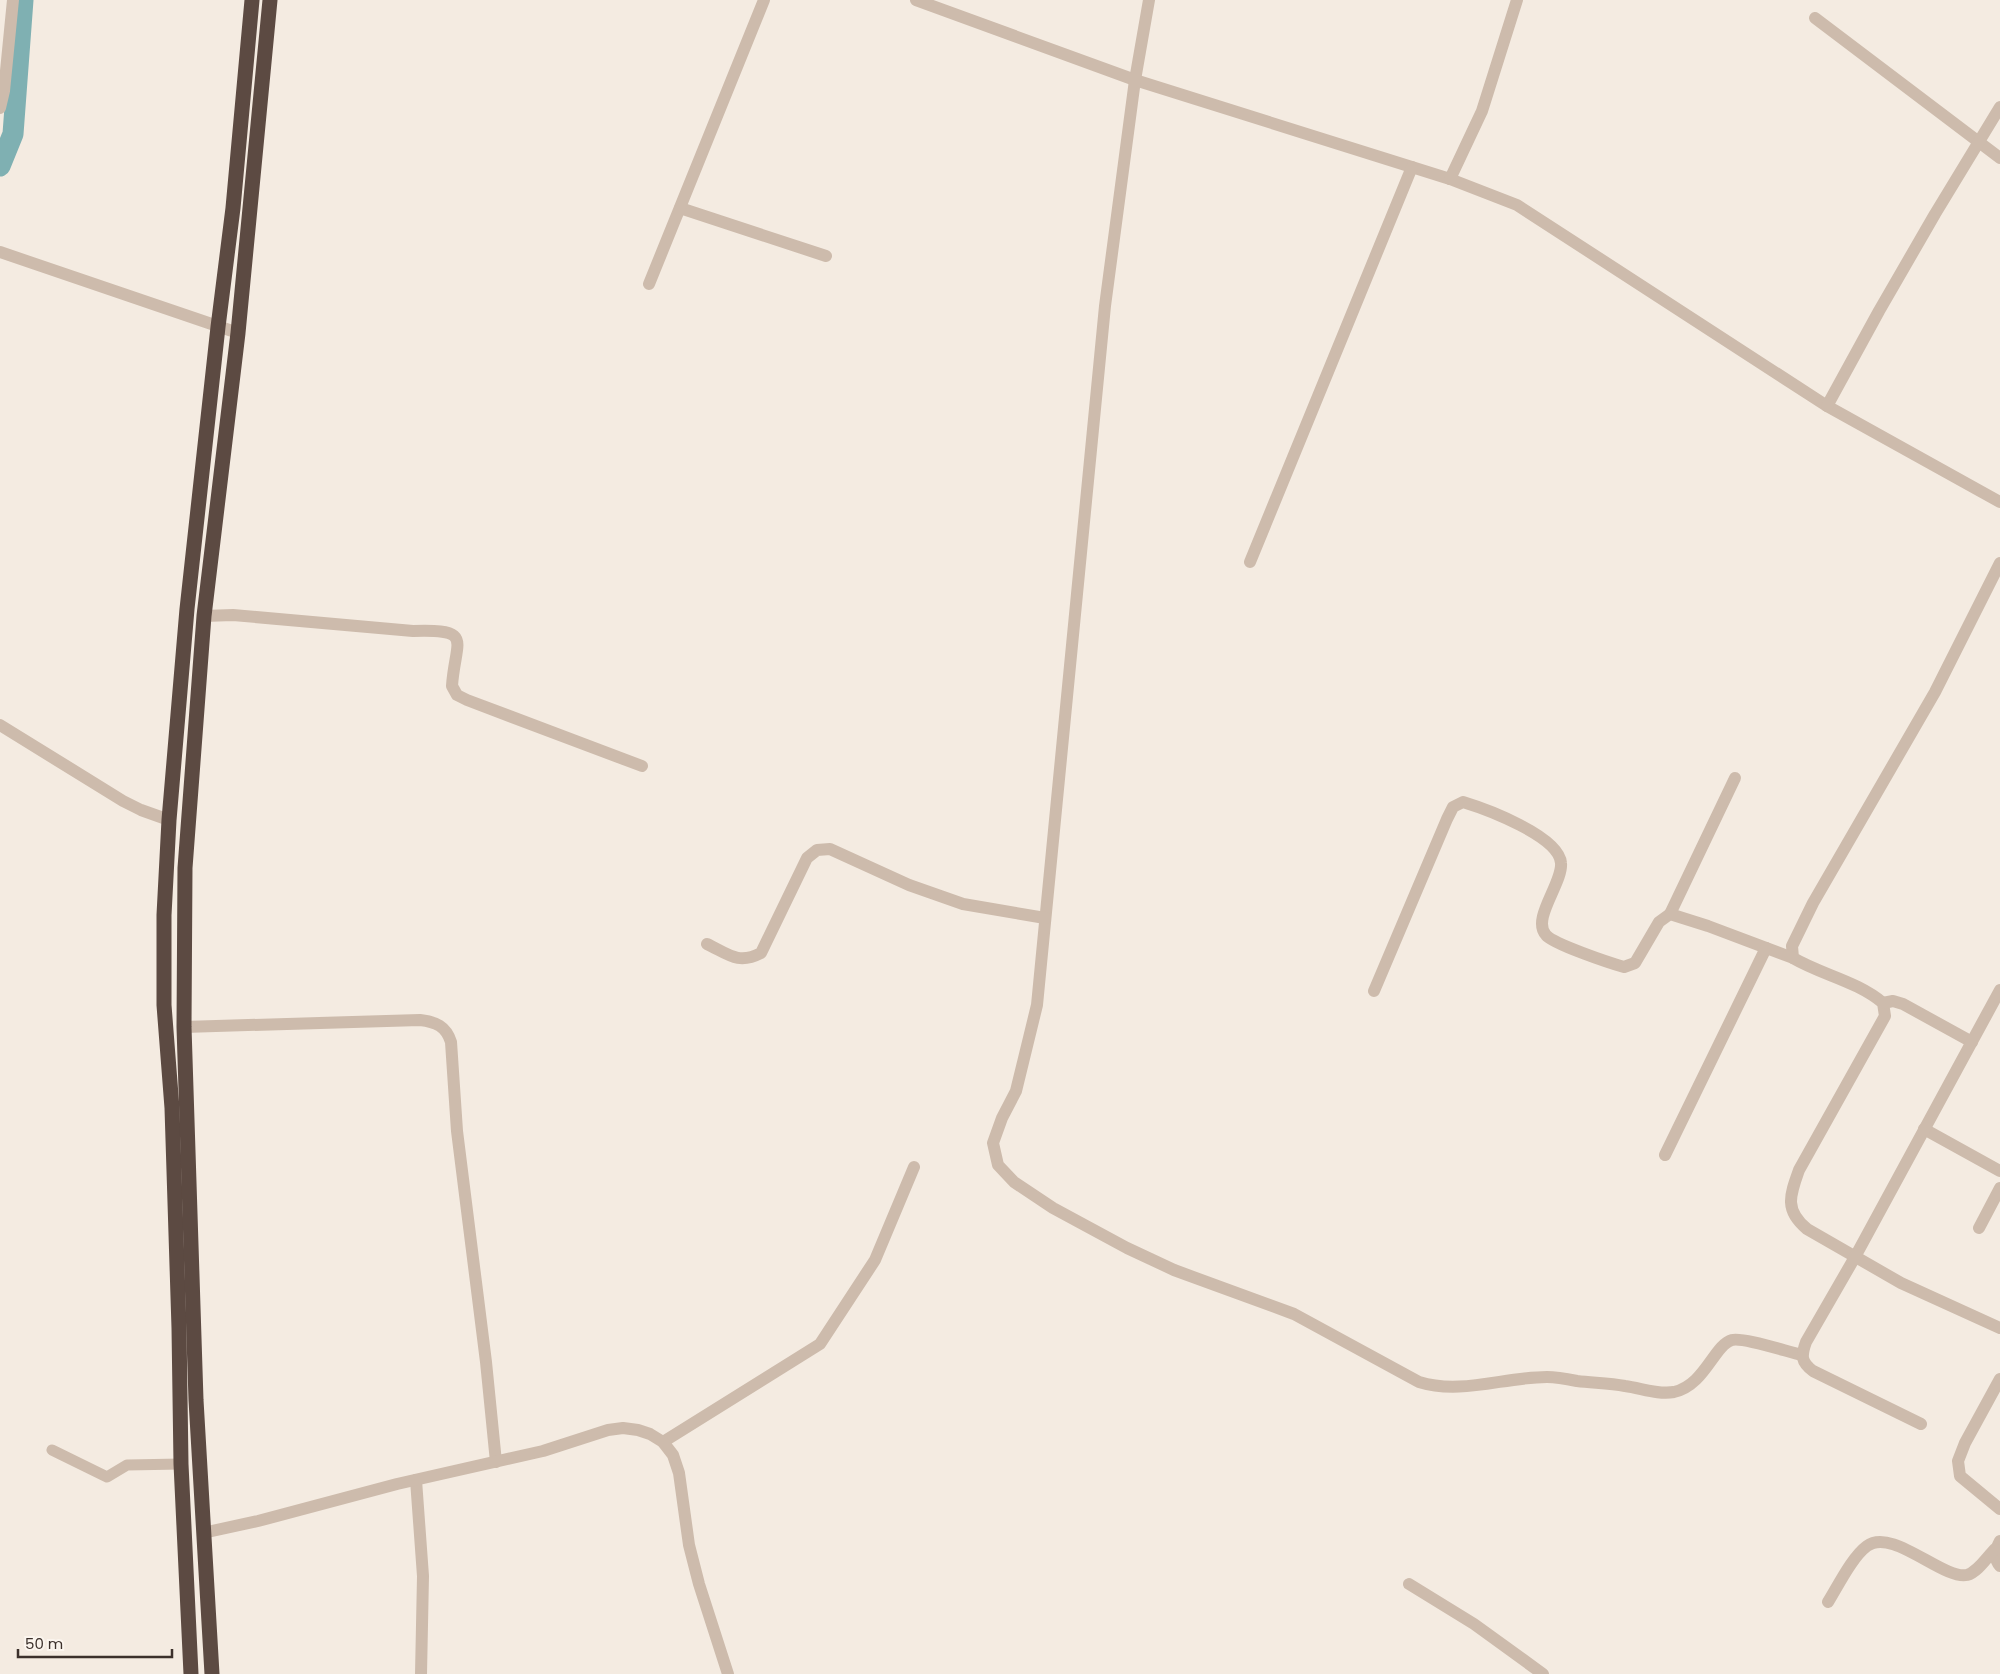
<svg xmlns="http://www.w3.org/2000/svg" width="2000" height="1674" font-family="Poppins,sans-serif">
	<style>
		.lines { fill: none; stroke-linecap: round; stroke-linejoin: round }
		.canal { stroke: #7fb0b2; stroke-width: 21 }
		.lane { stroke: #cdbbac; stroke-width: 11 }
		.street { stroke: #cdbbac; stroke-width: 12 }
		.highway { stroke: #5c4a42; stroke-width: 15 }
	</style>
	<rect width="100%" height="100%" fill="#f4ebe1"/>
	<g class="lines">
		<!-- canal -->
		<polyline class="canal" points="0,166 13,134 23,0"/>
		<!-- lane -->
		<polyline class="lane" points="52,1450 107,1477 127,1465 181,1464"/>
		<!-- street -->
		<g class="street">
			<polyline points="916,0 1135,80 1450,179 1517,205 1827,406 2000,502"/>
			<path d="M1149,0L1135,80L1105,306L1037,1005L1016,1091L1002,1118L993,1143L998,1165L1014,1182L1053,1208L1127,1248L1174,1270L1294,1314L1419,1382C1461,1395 1504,1377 1547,1377C1557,1377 1567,1379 1577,1381C1593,1383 1609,1383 1625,1386C1641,1388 1658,1395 1674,1392C1705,1385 1714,1345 1732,1340C1743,1337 1788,1352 1802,1355"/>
			<polyline points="1815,18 2000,158"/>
			<polyline points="0,108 4,91 13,0"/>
			<polyline points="1450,179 1482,111 1517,0"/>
			<polyline points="680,208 826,256"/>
			<polyline points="0,252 238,333"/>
			<polyline points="649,284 764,0"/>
			<polyline points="1827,406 1879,311 1935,214 2000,107"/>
			<polyline points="1250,562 1412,167"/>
			<path d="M2000,563L1935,692L1813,903L1792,946L1793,958C1822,975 1857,981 1883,1003L1885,1016L1799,1170C1790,1195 1784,1210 1807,1229L1901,1283L2000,1328"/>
			<path d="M204,616L233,615L413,631C475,629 455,640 452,686L457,695L467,700L642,766"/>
			<polyline points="0,725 123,801 141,810 169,820"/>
			<polyline points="1670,914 1735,778"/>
			<path d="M707,944C728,954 738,965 761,953L807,858L817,850L830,849L909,885L963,904L1045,918"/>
			<path d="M1374,991L1447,819L1453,807L1463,802C1486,809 1559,836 1561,863C1563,883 1531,919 1546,935C1553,944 1610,963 1624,967L1635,963L1659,922L1670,914L1708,926L1793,958"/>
			<polyline points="1883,1003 1893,1001 1903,1004 1972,1042"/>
			<path d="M184,1027L420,1020C436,1022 446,1026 451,1042L457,1131L486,1362L496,1462"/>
			<polyline points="1924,1129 2000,1171"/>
			<polyline points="1665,1155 1766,948"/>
			<polyline points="1979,1228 2000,1188"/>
			<polyline points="2000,1379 1965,1443 1958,1461 1960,1476 2000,1509"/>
			<path d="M1921,1424L1813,1371C1801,1362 1801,1356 1806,1342L1855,1257L2000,990"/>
			<polyline points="663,1442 820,1344 875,1260 914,1167"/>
			<polyline points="416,1480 423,1576 421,1674"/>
			<polyline points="203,1533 258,1521 397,1484 543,1451 608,1430 623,1428 638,1430 650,1434 663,1442 673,1455 679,1473 689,1545 699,1584 728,1674"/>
			<path d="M2000,1541C1995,1550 1993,1558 2000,1566"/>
			<polyline points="1409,1584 1474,1624 1543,1674"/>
			<path d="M1828,1602C1838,1586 1852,1557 1867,1546C1892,1527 1943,1580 1967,1575C1978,1572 1987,1557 1995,1549"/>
		</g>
		<!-- highway -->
		<g class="highway">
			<polyline points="191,1674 181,1464 179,1328 172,1108 164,1005 164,915 169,820 187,609 218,327 233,208 252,0"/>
			<polyline points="212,1674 196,1400 184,1027 185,868 204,616 238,333 270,0"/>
		</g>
	</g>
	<!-- scale -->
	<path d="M18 1649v8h154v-8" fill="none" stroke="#3b302b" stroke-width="2.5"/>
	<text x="25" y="1649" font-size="15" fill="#3b302b" stroke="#fbf5ee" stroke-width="4" paint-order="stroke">50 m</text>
</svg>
